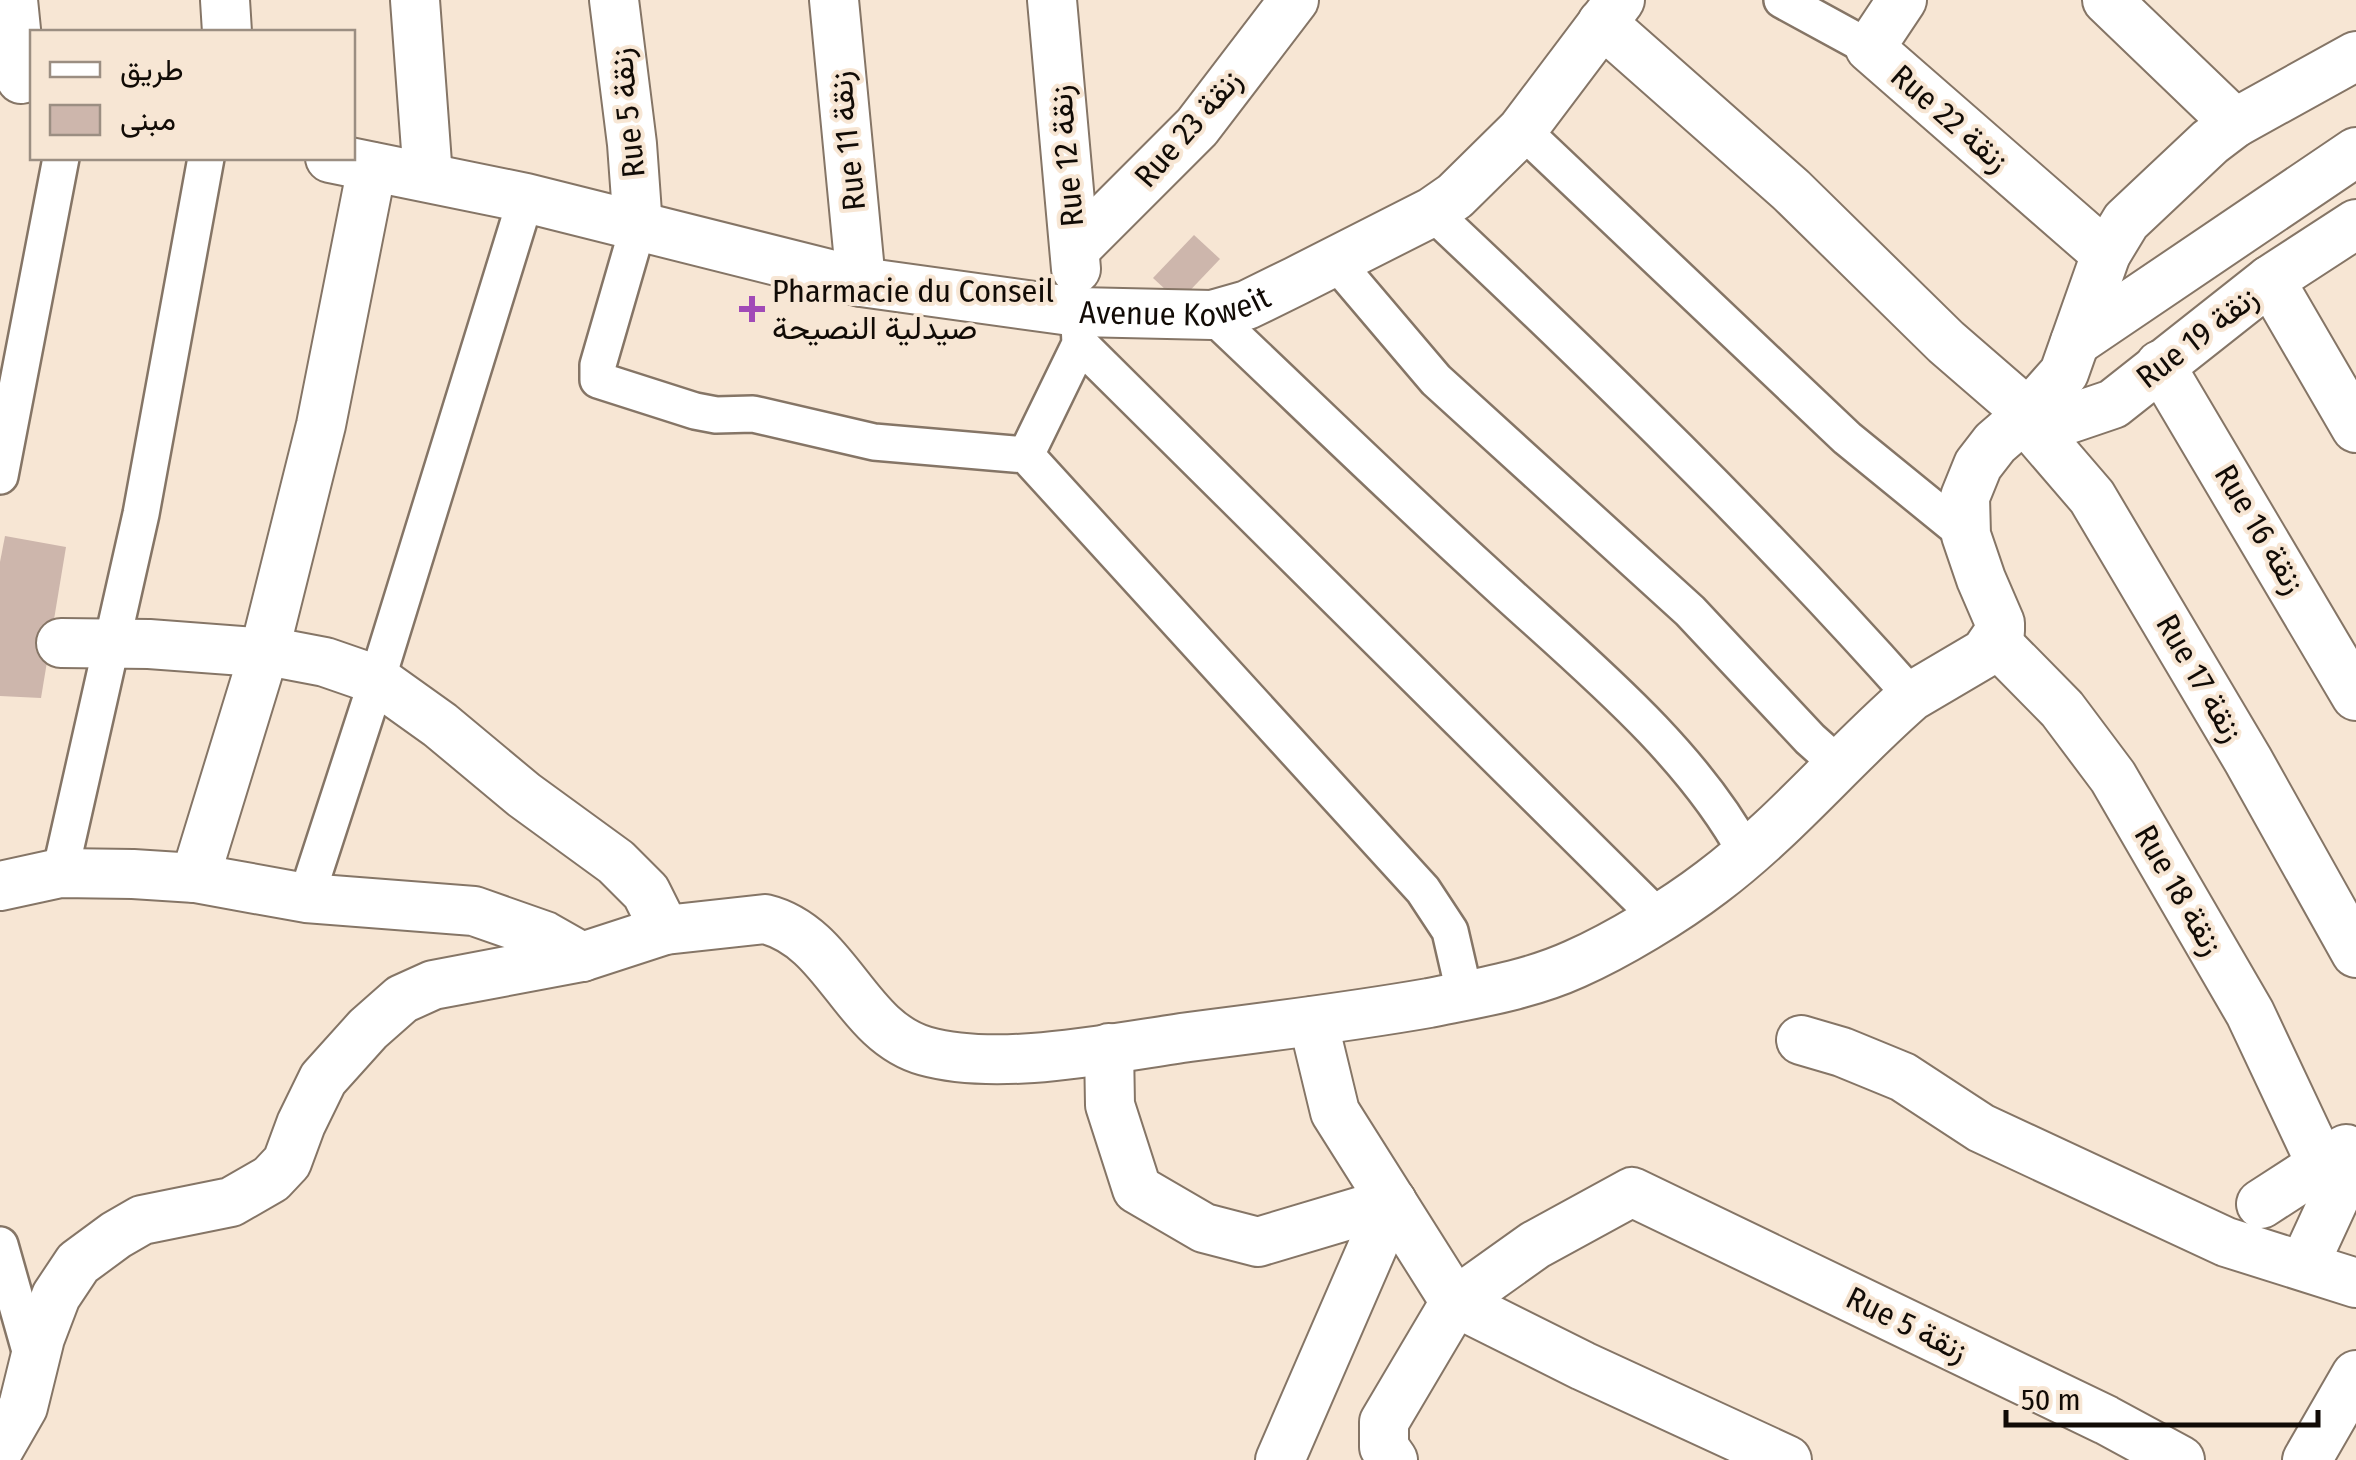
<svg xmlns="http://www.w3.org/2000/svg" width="2356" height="1460" font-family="'Fira Sans Condensed',Vazirmatn,sans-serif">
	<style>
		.building { fill: #cdb6ac }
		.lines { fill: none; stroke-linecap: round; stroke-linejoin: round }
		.pedestrian-casing { stroke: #857566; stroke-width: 40 }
		.minor-casing { stroke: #857566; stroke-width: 52 }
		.pedestrian { stroke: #fff; stroke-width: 35 }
		.minor { stroke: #fff; stroke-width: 48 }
		.poi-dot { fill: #a14ab7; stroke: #f7e6d4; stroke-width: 4 }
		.labels { text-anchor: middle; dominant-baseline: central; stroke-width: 8; stroke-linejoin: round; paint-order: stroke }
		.street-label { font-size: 32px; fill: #110b06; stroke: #f7e6d4 }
		.poi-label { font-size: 32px; fill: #110b06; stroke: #f7e6d4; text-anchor: start }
	</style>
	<rect width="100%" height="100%" fill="#f7e6d4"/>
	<!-- building -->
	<g class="building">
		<polygon points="1194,235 1220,259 1179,302 1153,278"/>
		<polygon points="5,536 66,547 41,698 0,696 0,562"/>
	</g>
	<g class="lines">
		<defs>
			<g id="pedestrian">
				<polyline points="1782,0 1870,48"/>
				<polyline points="1522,130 1847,438 1966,535"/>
				<path d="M1432,212C1598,368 1761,526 1912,696"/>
				<polyline points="638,227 598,365 598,380 695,411 716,415 753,414 874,442 1026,455 1423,890 1450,931 1465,996"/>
				<polyline points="1334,260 1436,380 1690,611 1810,739 1838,764"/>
				<path d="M1212,315C1302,400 1391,487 1483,571C1573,655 1687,744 1746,853"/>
				<polyline points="1080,344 1657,916"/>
				<polyline points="1026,455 1080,344 1079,324"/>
				<polyline points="0,476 61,158"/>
				<polyline points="60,873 141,514 206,158"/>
				<polyline points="306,898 377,680 526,198"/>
				<polyline points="0,1245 34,1365"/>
			</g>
			<g id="minor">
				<polyline points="13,0 21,79"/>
				<polyline points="225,0 227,32"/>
				<polyline points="415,0 428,177"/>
				<polyline points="614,0 632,144 638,227"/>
				<polyline points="834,0 861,282"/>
				<polyline points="1052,0 1076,269"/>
				<polyline points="1902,0 1870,48 2106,254"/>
				<polyline points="2107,0 2235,123"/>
				<polyline points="1602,23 1791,190 1946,342 2028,413 2063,421 2113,404 2270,280 2356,224"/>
				<path id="s1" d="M330,158L526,198L861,282L1078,312L1212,315L1247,305L1296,281L1432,212L1455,196L1522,130L1620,0"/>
				<polyline points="1075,249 1197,127 1294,0"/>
				<polyline points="2270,280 2356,428"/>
				<polyline points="2075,342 2356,152"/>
				<polyline points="2160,365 2356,696"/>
				<polyline points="2024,418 2092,497 2248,760 2356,953"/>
				<polyline points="1996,642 2062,709 2113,777 2250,1013 2322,1166"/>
				<polyline points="61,643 149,644 283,654 325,662 377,680 440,725 524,795 616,862 646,892 665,930"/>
				<polyline points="195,878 264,653 321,425 372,167"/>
				<polyline points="0,886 60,873 133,874 195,878 306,898 474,911 545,936 582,957"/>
				<polyline points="1313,1021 1335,1112 1455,1302 1583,1366 1787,1460"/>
				<polyline points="1801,1040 1842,1052 1903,1077 1981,1128 2226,1242 2356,1283"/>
				<polyline points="1109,1048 1110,1105 1137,1189 1204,1228 1258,1242 1392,1202"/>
				<polyline points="2261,1204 2346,1149"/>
				<polyline points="2304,1265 2356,1152"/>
				<path d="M0,1447L23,1407L40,1338L56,1296L78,1263L116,1235L142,1220L231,1202L271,1179L287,1162L301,1124L323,1079L368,1029L402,999L433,985L582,957L665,930L765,919C838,937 854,1031 925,1051C1000,1072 1111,1048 1189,1037C1269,1027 1349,1017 1429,1003C1478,993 1529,985 1575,964C1618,945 1674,911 1712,882C1784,828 1843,756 1912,696L1985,653L2000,631V623L1981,579L1966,535L1965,497L1978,465L1995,443L2024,418L2064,373L2106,254L2126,221L2210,142L2235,123L2356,56"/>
				<polyline points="1280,1460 1392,1202"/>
				<polyline points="1393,1460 1384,1447 1384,1422 1455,1302 1535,1245 1632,1192 2106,1420 2180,1460"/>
				<polyline points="2307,1460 2356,1375"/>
			</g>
		</defs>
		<!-- pedestrian casing -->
		<use href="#pedestrian" class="pedestrian-casing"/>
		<!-- minor casing -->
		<use href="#minor" class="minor-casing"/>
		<!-- pedestrian -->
		<use href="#pedestrian" class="pedestrian"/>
		<!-- minor -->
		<use href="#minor" class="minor"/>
	</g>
	<!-- markers -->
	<path class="poi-dot" d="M747 294h10v10h10v10h-10v10h-10v-10h-10v-10h10z"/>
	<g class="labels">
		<!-- street labels -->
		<g class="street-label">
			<text transform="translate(627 113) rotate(-96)">Rue 5 زنقة</text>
			<text transform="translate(1950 118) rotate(41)">Rue 22 زنقة</text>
			<text transform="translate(1188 128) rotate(-49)">Rue 23 زنقة</text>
			<text transform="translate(847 141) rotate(-96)">Rue 11 زنقة</text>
			<text transform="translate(1066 156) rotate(-95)">Rue 12 زنقة</text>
			<text stroke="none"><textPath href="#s1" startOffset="862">Avenue Koweit</textPath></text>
			<text transform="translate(2197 337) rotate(-38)">Rue 19 زنقة</text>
			<text transform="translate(2260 529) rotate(59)">Rue 16 زنقة</text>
			<text transform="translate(2200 678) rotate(60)">Rue 17 زنقة</text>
			<text transform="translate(2179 890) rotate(60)">Rue 18 زنقة</text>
			<text transform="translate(1907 1324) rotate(26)">Rue 5 زنقة</text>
		</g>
		<!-- poi labels -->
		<g class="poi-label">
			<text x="772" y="291">Pharmacie du Conseil<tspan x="772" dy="37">صيدلية النصيحة</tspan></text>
		</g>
	</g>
	<!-- legend -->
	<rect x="30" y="30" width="325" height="130" fill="#f7e6d4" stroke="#9b8e82" stroke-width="2.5"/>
	<rect x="50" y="62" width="50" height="15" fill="#ffffff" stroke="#9b8e82" stroke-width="2.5"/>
	<text x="120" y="80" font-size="30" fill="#110b06">طريق</text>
	<rect x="50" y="105" width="50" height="30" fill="#cdb6ac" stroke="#9b8e82" stroke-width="2.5"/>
	<text x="120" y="130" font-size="30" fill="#110b06">مبنى</text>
	<!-- scale -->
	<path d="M2006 1410v15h312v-15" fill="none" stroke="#110b06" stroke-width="5"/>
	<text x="2021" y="1410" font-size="30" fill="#110b06" stroke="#f7e6d4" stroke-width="8" paint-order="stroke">50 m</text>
</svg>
